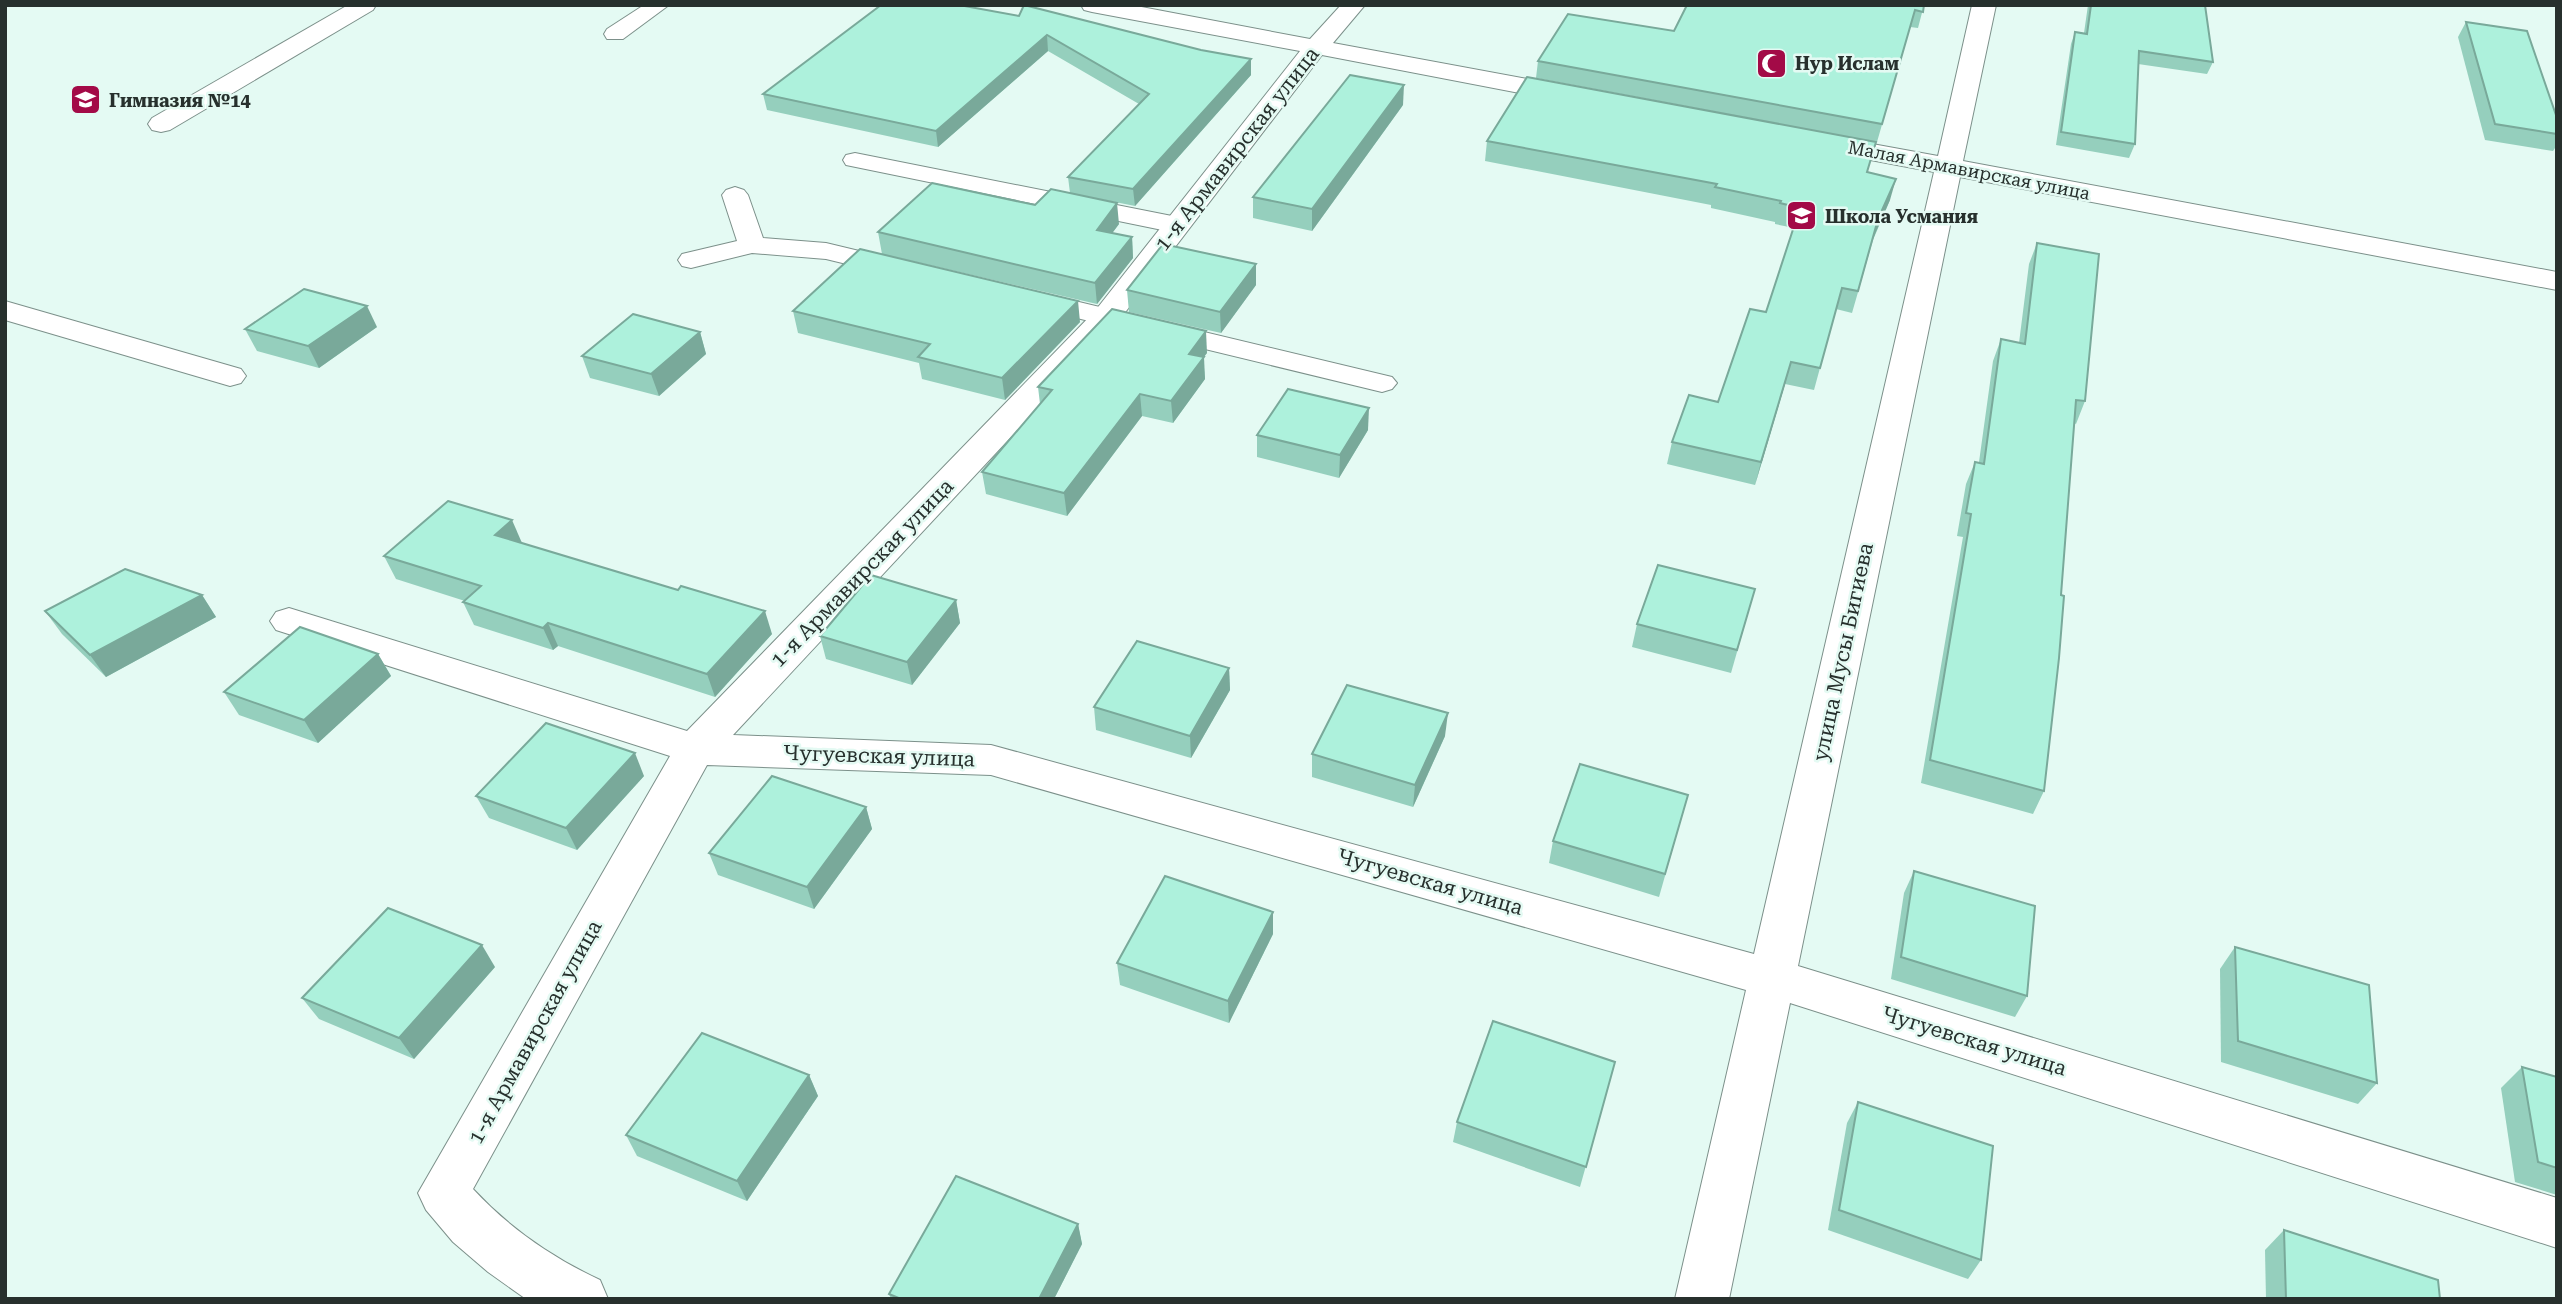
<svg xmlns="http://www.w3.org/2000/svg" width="2562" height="1304" font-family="'Roboto Serif',serif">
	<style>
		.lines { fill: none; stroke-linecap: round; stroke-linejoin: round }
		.service-casing { stroke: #7c908a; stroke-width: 2 }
		.minor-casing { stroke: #7c908a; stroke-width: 2 }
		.service { fill: #fff; fill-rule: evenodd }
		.minor { fill: #fff; fill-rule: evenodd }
		.wall { fill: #95cfbd }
		.shaded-wall { fill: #79a99a }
		.building { fill: #adf1dc; stroke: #79a99a; stroke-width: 2 }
		.labels { text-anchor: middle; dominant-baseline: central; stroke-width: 5; stroke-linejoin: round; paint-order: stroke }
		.far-poi-label { font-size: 18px; font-weight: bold; fill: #27302d; stroke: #e4faf3; text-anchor: start }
		.far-street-label { font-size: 18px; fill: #27302d; stroke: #e4faf3 }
		.street-label { font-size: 21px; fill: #27302d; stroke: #e4faf3 }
	</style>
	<rect width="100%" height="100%" fill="#e4faf3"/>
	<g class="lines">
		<defs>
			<g id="service">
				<polygon points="644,5 669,5 623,39 607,39 604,34 607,29"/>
				<polygon points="855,153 1177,217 1186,220 1190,225 1186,230 1177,233 846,165 843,160 846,155"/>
				<polygon points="735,187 744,190 748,195 763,238 826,243 905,262 909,268 905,274 896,276 826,259 752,253 691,268 682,266 678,260 682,254 737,241 722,195 726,190"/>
				<polygon points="1033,291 1392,377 1397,383 1392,389 1382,392 1023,305 1019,299 1023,293"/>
			</g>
			<g id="minor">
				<polygon points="348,5 376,5 373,10 170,130 161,132 152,130 148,124 152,118"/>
				<path d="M1081,5H1131L1310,39L1341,5H1365L1333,43L1571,87L1580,90L1584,95L1580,100L1571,103L1322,55L1117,323L733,735L991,745L1754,954L1934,172L1823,151L1814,149L1810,143L1814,137L1823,135L1938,156L1972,5H1996L1963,161L2557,272V290L1960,177L1798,966L2557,1198V1248L1790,1003L1729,1299H1675L1746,990L991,775L707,765L473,1189C509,1228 553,1258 600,1280L608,1299H526L488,1272L453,1242L426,1210L418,1193L670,756L276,630L270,621L276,612L289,608L687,731L1095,311L1300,51L1092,12L1084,10Z"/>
				<polygon points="5,301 241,369 246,376 241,383 230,386 5,320"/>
			</g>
		</defs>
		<!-- service casing -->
		<use href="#service" class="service-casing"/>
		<!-- minor casing -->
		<use href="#minor" class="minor-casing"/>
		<!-- service -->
		<use href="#service" class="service"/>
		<!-- minor -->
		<use href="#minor" class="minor"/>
	</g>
	<!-- wall -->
	<g class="wall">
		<polygon points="881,5 1201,50 1251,59 1251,75 1135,206 1070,193 1068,177 1139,104 1048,51 938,147 767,110 763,94"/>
		<polygon points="1924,5 1918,28 1910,27 1877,142 1536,78 1538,61 1674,31"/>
		<polygon points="2088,5 2205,5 2213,62 2207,74 2138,64 2135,144 2129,158 2056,145 2071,44 2075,32 2084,33"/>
		<polygon points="2466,22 2557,118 2557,145 2553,151 2485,140 2458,37"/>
		<polygon points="1403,105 1312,231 1253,218 1253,197"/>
		<polygon points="1487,141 1868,172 1890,200 1873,240 1852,313 1836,309 1814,390 1785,384 1755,485 1667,464 1672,442 1718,402 1766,312 1794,228 1775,224 1775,222 1711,208 1711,205 1485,161"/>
		<polygon points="1119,224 1112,233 1132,237 1133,258 1097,304 882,254 878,232"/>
		<polygon points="2037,243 2085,401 2076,424 2074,423 2044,791 2033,814 1921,783 1963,537 1957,536 1966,484 1975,462 1979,462 1993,361 2001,339 2019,343 2029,264"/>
		<polygon points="1256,285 1221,333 1129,312 1127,290"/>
		<polygon points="793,311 1080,322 1005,400 922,379 919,363 798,333"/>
		<polygon points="377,327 319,368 257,351 245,329"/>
		<polygon points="700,332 706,354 659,396 590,378 582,356"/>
		<polygon points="1207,353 1203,357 1205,379 1173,423 1142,416 1067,516 986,494 982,472 1040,404 1038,387"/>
		<polygon points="1368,430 1339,478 1257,457 1257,435"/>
		<polygon points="522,543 772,634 715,697 558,646 553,650 474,625 463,602 465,601 396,579 384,556"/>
		<polygon points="1755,589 1731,673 1632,647 1637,624"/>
		<polygon points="202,595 216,617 106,677 62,634 45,611"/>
		<polygon points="956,600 960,623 912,685 826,659 820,636"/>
		<polygon points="378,654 391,676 318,743 239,715 224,692"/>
		<polygon points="1229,668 1230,690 1191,758 1096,730 1094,707"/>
		<polygon points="1445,736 1413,807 1312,777 1312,754"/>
		<polygon points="644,776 577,850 489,818 476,796"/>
		<polygon points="1688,795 1659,897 1549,863 1553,841"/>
		<polygon points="866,807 872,829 814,909 718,875 709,853"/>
		<polygon points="1914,871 2027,996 2015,1017 1891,979 1904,893"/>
		<polygon points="1273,934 1229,1023 1120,985 1117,963"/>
		<polygon points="2235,947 2377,1083 2358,1104 2221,1062 2220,969"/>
		<polygon points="495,967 414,1059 319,1019 302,998"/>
		<polygon points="1615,1062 1580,1187 1453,1142 1457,1122"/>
		<polygon points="2522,1067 2557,1077 2557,1195 2515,1182 2501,1088"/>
		<polygon points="809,1075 818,1096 747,1201 637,1156 626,1135"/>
		<polygon points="1858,1102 1981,1260 1968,1279 1828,1230 1847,1123"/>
		<polygon points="1078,1224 1082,1244 1054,1299 891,1299 889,1294"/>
		<polygon points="2284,1230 2440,1299 2266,1299 2265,1250"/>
	</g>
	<!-- shaded-wall -->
	<g class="shaded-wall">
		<polygon points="1047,35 1048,51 938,147 936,131"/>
		<polygon points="1251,59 1251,75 1135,206 1133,189"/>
		<polygon points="1404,85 1403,105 1312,231 1312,209"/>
		<polygon points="1896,179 1890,200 1872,241 1878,219"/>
		<polygon points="1117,203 1119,224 1099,251 1097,230"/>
		<polygon points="1132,237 1133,258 1097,304 1095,283"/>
		<polygon points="1256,264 1256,285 1221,333 1220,312"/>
		<polygon points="1078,301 1080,322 1005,400 1002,378"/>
		<polygon points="367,306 377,327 319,368 308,346"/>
		<polygon points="1206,331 1207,353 1190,376 1189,354"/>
		<polygon points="700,332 706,354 659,396 651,374"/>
		<polygon points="1204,357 1205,379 1173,423 1171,401"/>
		<polygon points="1791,362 1785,384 1755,485 1761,462"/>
		<polygon points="1140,394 1142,416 1067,516 1064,493"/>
		<polygon points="1369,408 1368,430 1339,478 1340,455"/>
		<polygon points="512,520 522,543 495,535"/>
		<polygon points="202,595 216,617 106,677 90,655"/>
		<polygon points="956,600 960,623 912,685 907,662"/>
		<polygon points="765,611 772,634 715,697 707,674"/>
		<polygon points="548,623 558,646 553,650 543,628"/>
		<polygon points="378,654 391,676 318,743 304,720"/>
		<polygon points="1229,668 1230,690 1191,758 1190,736"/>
		<polygon points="1448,713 1445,736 1413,807 1415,785"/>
		<polygon points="635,753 644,776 577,850 566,828"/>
		<polygon points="866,807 872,829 814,909 807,887"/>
		<polygon points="1273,912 1273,934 1229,1023 1228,1001"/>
		<polygon points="482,945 495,967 414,1059 399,1038"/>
		<polygon points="809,1075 818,1096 747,1201 737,1181"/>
		<polygon points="1078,1224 1082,1244 1054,1299 1039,1299"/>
	</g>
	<!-- building -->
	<g class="building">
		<polygon points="881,5 959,5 1019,16 1024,5 1201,50 1251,59 1133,189 1068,177 1149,94 1047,35 936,131 763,94"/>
		<polygon points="1687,5 1924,5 1923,12 1915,10 1882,124 1538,61 1568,14 1674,31"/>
		<polygon points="2091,5 2205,5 2213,62 2139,51 2135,144 2061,132 2075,32 2087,34"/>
		<polygon points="2466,22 2527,31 2557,118 2557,134 2495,124"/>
		<polygon points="1350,75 1404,85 1312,209 1253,197"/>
		<polygon points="1527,77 1876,142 1867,172 1896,179 1878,219 1858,291 1842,288 1820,368 1791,362 1761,462 1672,442 1689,395 1718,402 1750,309 1766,312 1800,208 1780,203 1781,201 1715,187 1717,184 1487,141"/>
		<polygon points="932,183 1035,205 1051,189 1117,203 1097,230 1132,237 1095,283 878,232"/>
		<polygon points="2037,243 2099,254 2085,401 2076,400 2061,595 2064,596 2059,658 2044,791 1930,760 1971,514 1966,513 1975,462 1984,464 2001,339 2025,344"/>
		<polygon points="1163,244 1256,264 1220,312 1127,290"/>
		<polygon points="860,249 1078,301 1002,378 918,357 930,344 793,311"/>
		<polygon points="304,289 367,306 308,346 245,329"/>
		<polygon points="1112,309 1206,331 1189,354 1204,357 1171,401 1140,394 1064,493 982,472 1052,390 1038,387"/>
		<polygon points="633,314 700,332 651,374 582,356"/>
		<polygon points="1288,389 1369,408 1340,455 1257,435"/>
		<polygon points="448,501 512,520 495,535 678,590 681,586 765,611 707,674 548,623 543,628 463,602 481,586 384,556"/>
		<polygon points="1658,565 1755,589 1737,650 1637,624"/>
		<polygon points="125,569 202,595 90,655 45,611"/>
		<polygon points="871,575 956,600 907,662 820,636"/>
		<polygon points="300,627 378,654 304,720 224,692"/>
		<polygon points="1137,641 1229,668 1190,736 1094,707"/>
		<polygon points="1347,685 1448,713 1415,785 1312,754"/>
		<polygon points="546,723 635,753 566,828 476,796"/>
		<polygon points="1580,764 1688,795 1665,874 1553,841"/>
		<polygon points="772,776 866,807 807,887 709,853"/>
		<polygon points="1914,871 2035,906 2027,996 1901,957"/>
		<polygon points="1165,876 1273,912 1228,1001 1117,963"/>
		<polygon points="388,908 482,945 399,1038 302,998"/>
		<polygon points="2235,947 2369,985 2377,1083 2238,1041"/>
		<polygon points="1493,1021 1615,1062 1586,1167 1457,1122"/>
		<polygon points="702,1033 809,1075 737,1181 626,1135"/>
		<polygon points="2522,1067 2557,1077 2557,1168 2538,1162"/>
		<polygon points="1858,1102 1993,1146 1981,1260 1839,1210"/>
		<polygon points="956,1176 1078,1224 1039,1299 901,1299 889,1294"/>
		<polygon points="2284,1230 2438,1280 2440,1299 2286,1299"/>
	</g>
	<!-- icons -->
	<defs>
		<symbol id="mosque-square" viewBox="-11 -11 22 22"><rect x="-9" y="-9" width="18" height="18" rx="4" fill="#a30a47" stroke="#e4faf3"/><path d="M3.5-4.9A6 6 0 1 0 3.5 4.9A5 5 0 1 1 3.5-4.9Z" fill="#fff"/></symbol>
		<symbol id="school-square" viewBox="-11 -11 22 22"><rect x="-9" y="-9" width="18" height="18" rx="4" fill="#a30a47" stroke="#e4faf3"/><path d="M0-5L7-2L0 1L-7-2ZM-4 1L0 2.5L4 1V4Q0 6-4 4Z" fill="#fff"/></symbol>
	</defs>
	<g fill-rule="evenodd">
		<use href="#mosque-square" x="1754" y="46" width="35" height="35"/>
		<use href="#school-square" x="68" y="82" width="35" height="35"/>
		<use href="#school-square" x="1784" y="198" width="35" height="35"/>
	</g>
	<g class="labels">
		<!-- far-poi labels -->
		<g class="far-poi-label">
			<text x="1795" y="63">Нур Ислам</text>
			<text x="109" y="100">Гимназия №14</text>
			<text x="1825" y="216">Школа Усмания</text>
		</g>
		<!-- far-street labels -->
		<g class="far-street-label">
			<text transform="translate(1969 170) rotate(11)">Малая Армавирская улица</text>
		</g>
		<!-- street labels -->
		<g class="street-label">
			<text transform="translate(1237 149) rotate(-52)">1-я Армавирская улица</text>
			<text transform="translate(862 573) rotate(-46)">1-я Армавирская улица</text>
			<text transform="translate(1843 652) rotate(-78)">улица Мусы Бигиева</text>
			<text transform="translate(879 756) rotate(2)">Чугуевская улица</text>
			<text transform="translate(1430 882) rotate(16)">Чугуевская улица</text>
			<text transform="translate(535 1032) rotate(-61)">1-я Армавирская улица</text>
			<text transform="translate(1974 1041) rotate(17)">Чугуевская улица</text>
		</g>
	</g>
	<!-- border -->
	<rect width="2562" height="1304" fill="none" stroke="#27302d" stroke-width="14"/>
</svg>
